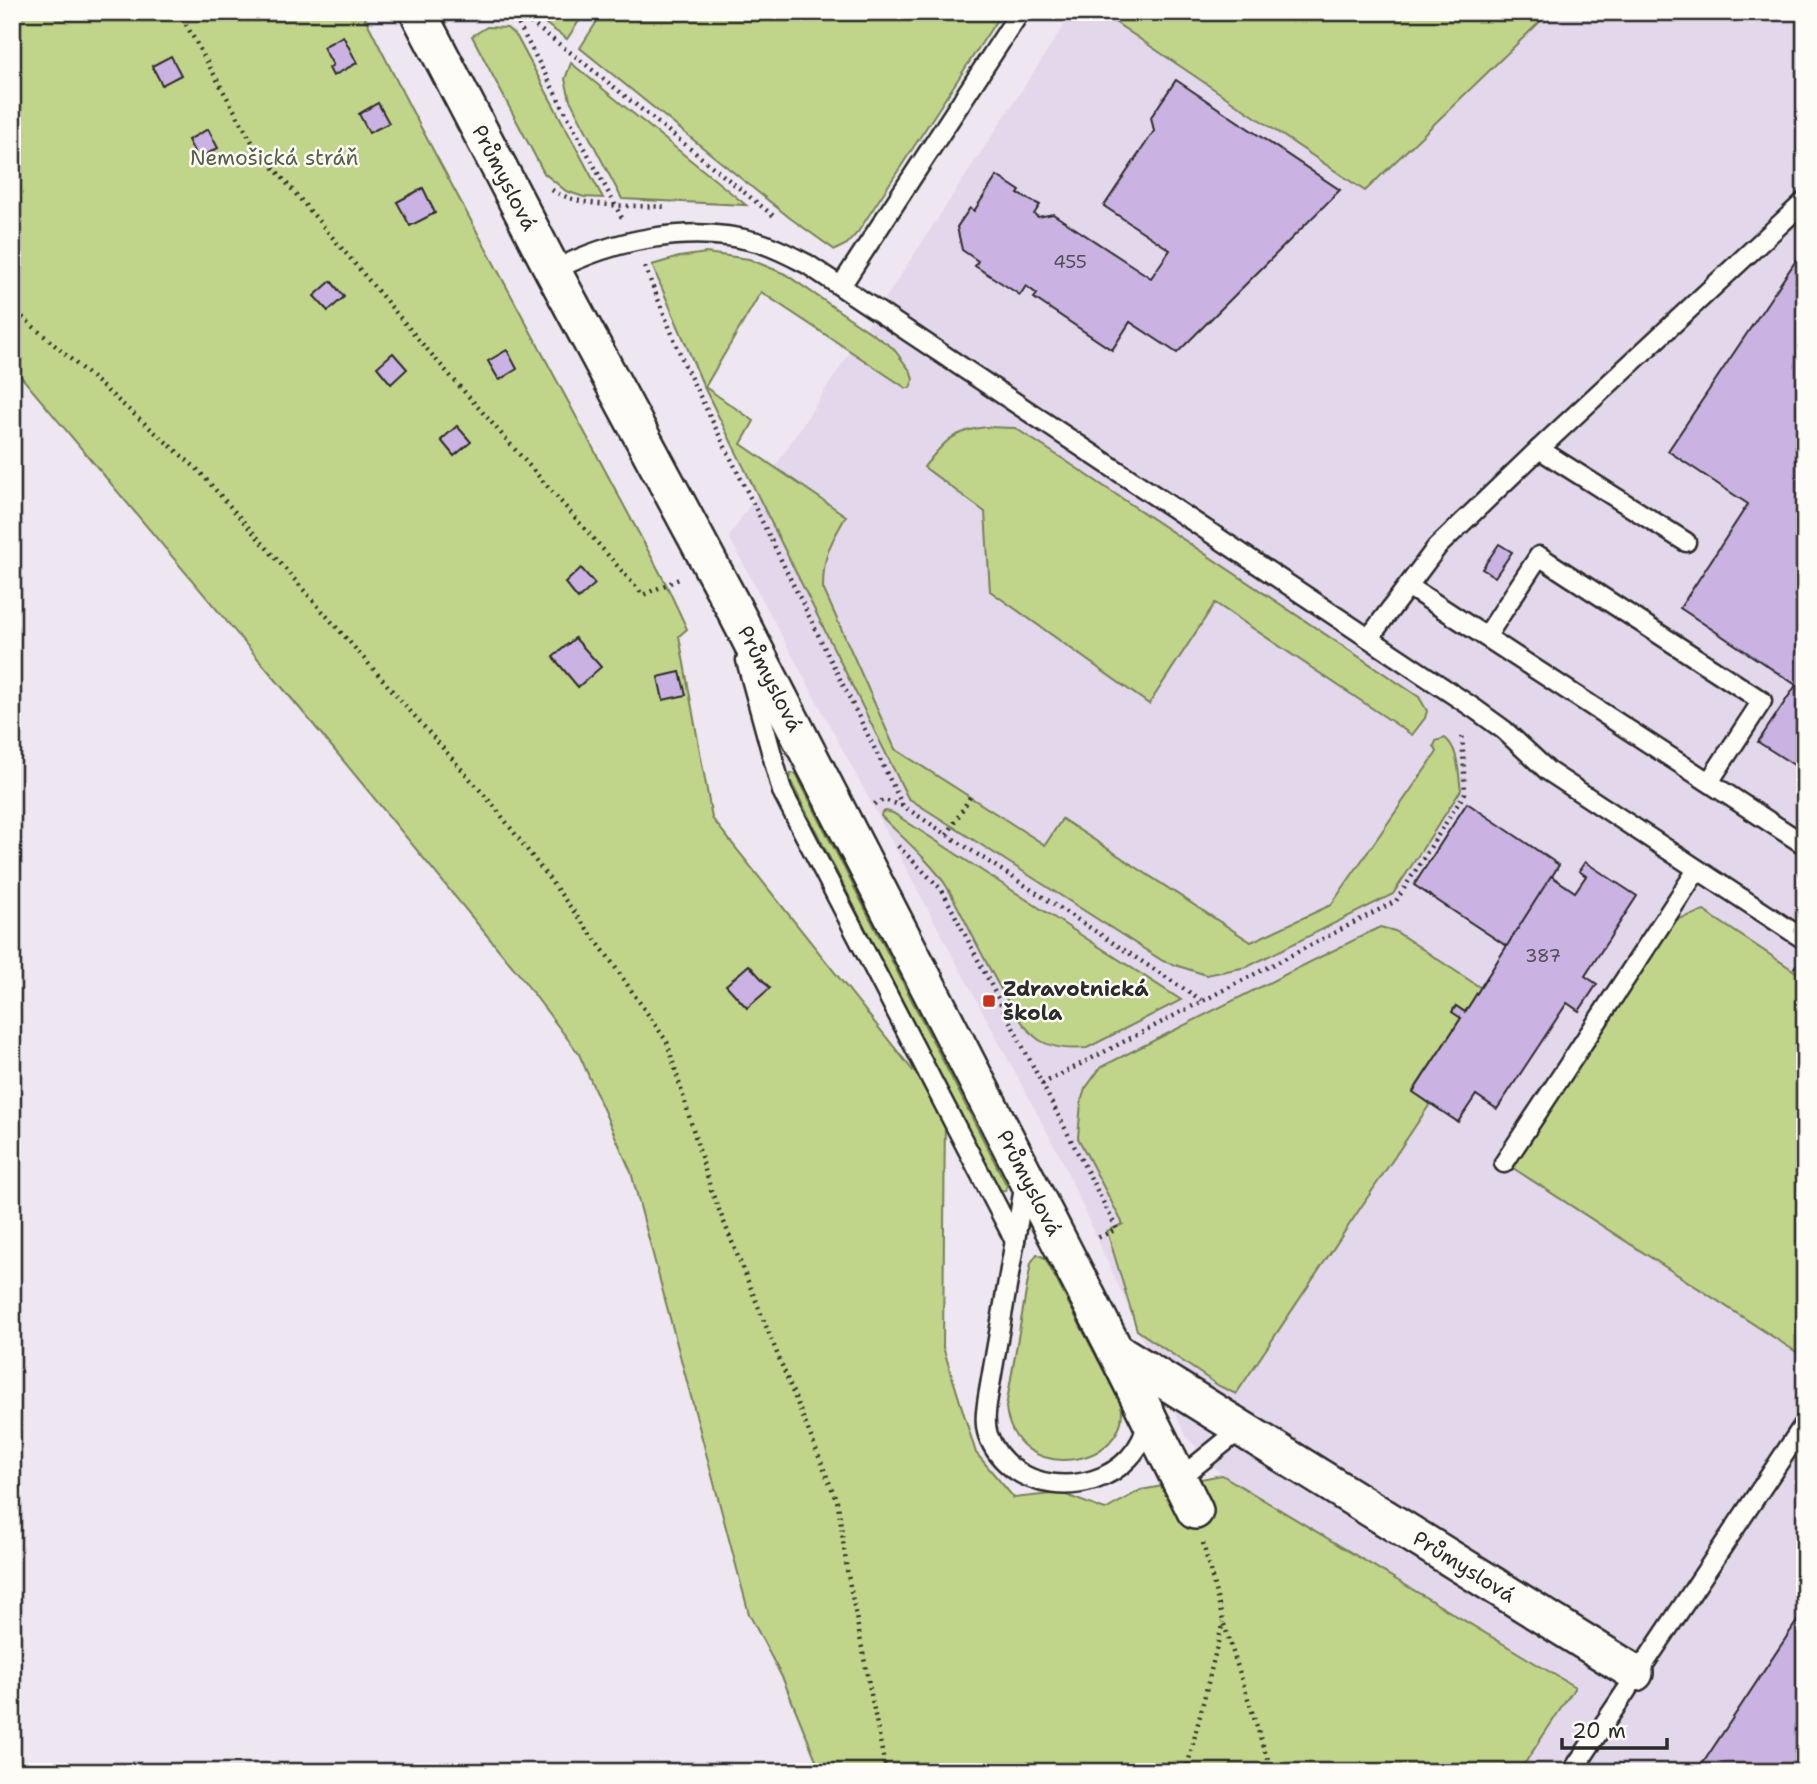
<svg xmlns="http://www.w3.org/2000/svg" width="1817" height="1784" font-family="'Shantell Sans',sans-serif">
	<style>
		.built { fill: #e3d7ec }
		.green { fill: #c1d58a; stroke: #76805a; stroke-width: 2 }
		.building { fill: #cab3e2; stroke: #2b2b2b; stroke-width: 2 }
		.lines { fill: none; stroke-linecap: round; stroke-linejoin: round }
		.lane-casing { stroke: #2b2b2b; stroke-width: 23 }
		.street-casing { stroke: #2b2b2b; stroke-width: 40 }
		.path { stroke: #2b2b2b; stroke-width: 4.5; stroke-dasharray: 2 5; stroke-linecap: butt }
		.lane { stroke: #fdfcf7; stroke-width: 18 }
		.street { stroke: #fdfcf7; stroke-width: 35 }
		.poi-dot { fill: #c8321e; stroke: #fdfcf7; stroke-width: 2.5 }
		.labels { text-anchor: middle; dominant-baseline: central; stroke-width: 5; stroke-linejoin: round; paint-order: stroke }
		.number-label { font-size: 18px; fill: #534d59 }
		.park-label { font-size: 21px; fill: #585e48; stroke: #fdfcf7 }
		.street-label { font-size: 21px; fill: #2b2b2b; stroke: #fdfcf7 }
		.poi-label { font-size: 21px; font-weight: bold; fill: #2b2b2b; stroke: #fdfcf7; text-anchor: start }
	</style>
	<rect width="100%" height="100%" fill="#eee6f1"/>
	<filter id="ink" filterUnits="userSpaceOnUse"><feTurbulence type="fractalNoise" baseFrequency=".0143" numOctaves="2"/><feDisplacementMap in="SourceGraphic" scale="14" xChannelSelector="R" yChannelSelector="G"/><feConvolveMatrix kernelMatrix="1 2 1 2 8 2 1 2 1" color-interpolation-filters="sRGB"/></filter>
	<g filter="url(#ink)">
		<!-- built -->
		<polygon class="built" points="1073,12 1805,12 1805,1772 1519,1772 1575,1686 1222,1475 1186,1436 1061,1158 729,537"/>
		<!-- green -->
		<g class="green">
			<polygon points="12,12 362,12 410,107 666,584 687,629 679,636 712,818 945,1111 943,1347 976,1453 1014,1498 1061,1493 1105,1510 1141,1490 1222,1475 1575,1687 1519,1772 821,1772 783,1679 749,1614 631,1172 579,1054 518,973 323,736 12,366"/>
			<polygon points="536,12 585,12 567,39 546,24"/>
			<polygon points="603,12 1002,12 858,232 847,244 835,250 790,218 580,48"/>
			<polygon points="1100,12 1550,12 1365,191"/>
			<polygon points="487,27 507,28 517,37 603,198 584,197 566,191 544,173 472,36"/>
			<polygon points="571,63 746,205 622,199 570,100 565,79"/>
			<path d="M706,253L749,259L785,274L893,348L911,372L913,380L910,388H906L761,292L705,387L754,421L741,444L846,516C830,544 823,555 823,588L895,749L1045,845L1062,819L1251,942L1331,905L1437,752L1434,746L1436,741L1445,738C1459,749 1458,773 1461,790L1393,894L1247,967L1206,975L1163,961L908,798L704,387L652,265L679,257Z"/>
			<path d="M986,427L1015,428L1063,459L1419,697L1427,711L1425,718L1412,735L1215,603L1149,704L990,591L985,512L924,467C944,442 952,431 986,427Z"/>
			<polygon points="791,773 796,774 1007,1186 1005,1191 998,1189 790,780"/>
			<path d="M886,811L893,813L1181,1000L1087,1048C1071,1049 1055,1049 1041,1041C1011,1024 967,920 947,887C934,865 900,835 881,816L882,812Z"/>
			<polygon points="1704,911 1805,978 1805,1343 1798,1353 1513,1168 1675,920"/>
			<polygon points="1380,927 1395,931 1481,988 1465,1012 1455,1006 1452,1012 1461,1018 1413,1091 1430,1104 1236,1394 1219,1386 1137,1330 1107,1231 1123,1224 1078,1138 1081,1102 1085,1089 1101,1067"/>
			<path d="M1037,1254L1045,1258L1121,1404C1133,1467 1014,1488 1006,1407L1031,1263Z"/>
		</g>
		<!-- building -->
		<g class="building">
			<polygon points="343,36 357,63 333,76 329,68 333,65 323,47"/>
			<polygon points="171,56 181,75 162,85 152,66"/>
			<polygon points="1176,80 1340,190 1177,353 1130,322 1112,350 1034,298 1037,294 1026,286 1020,295 975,266 978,261 962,250 957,227 970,208 974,211 997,176 1020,191 1018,194 1040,205 1034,214 1038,217 1053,214 1151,278 1170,250 1104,206 1154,131 1151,117"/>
			<polygon points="378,103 389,123 369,133 359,114"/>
			<polygon points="208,129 218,148 198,159 188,140"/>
			<polygon points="423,188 435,213 410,226 397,202"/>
			<polygon points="1805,247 1805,772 1758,742 1796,685 1680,608 1748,504 1668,451"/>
			<polygon points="331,281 344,297 328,311 314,296"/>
			<polygon points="507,350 517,369 499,380 488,361"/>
			<polygon points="393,353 407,369 391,384 377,367"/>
			<polygon points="457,426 471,442 454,456 441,440"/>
			<polygon points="1499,544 1512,552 1495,577 1482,569"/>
			<polygon points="581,568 595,584 578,599 565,583"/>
			<polygon points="575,638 601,667 578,687 553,657"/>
			<polygon points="680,672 686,695 663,700 658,677"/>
			<polygon points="1467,803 1559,865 1508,947 1414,885"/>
			<polygon points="1585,862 1637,896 1585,976 1597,984 1579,1011 1567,1003 1497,1109 1476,1095 1458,1122 1413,1092 1461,1018 1452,1012 1456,1006 1465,1012 1551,876 1575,892 1586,876 1579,871"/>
			<polygon points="749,965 770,988 747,1008 726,985"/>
			<polygon points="1805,1609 1805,1772 1697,1772"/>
		</g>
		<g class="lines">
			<defs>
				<g id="lane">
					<path d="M553,271C613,239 691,224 757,242C775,247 791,256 807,264L1475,709L1504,730L1548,771L1805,940"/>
					<polyline points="841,286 1020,12"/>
					<polyline points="1539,449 1686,542"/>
					<polyline points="1408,586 1805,845"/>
					<polyline points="1486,637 1539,556 1762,701 1709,782"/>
					<polyline points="1369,638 1437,547 1539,449 1805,201"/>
					<polyline points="746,660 782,791 1015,1241"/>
					<polyline points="1504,1163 1697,870"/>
					<path d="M1025,1182L988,1397C986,1410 984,1423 988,1435C1009,1493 1091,1499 1129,1458C1139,1447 1147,1434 1146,1419"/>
					<polyline points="1179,1479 1242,1428"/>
					<polyline points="1572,1772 1805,1423"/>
				</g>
				<g id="street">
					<path id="s1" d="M418,12L553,271L731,603L1115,1350L1195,1511"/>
					<path id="s2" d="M1115,1350L1635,1673"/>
				</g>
			</defs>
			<!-- lane casing -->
			<use href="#lane" class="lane-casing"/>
			<!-- street casing -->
			<use href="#street" class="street-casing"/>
			<!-- path -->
			<g class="path">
				<polyline points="179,12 252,142 425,347 643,595 679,579"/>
				<polyline points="512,12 622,218"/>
				<polyline points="521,12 531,23 579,59 776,218"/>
				<path d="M552,190C582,209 632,205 666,207"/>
				<polyline points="645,267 685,366 903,806"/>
				<polyline points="12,308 197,469 494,806 606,954 667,1042 711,1190 838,1504 847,1570 886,1772"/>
				<polyline points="874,804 884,800 903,806 1201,1000"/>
				<polyline points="947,835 970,797"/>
				<polyline points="898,846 942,890 1117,1229 1095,1239"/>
				<polyline points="1794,966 1805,973"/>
				<polyline points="1042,1084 1396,901 1465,793 1462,732"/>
				<polyline points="1203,1543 1223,1621 1266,1755 1274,1772"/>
				<polyline points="1186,1772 1223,1622"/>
			</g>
			<!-- lane -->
			<use href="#lane" class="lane"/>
			<!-- street -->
			<use href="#street" class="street"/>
		</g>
	</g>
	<!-- markers -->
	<rect class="poi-dot" x="982" y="994" width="14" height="14" rx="3.5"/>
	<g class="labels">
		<!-- number labels -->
		<g class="number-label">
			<text x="1070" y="262">455</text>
			<text x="1543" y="956">387</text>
		</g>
		<!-- park labels -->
		<g class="park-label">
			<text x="274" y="158">Nemošická stráň</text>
		</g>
		<!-- street labels -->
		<g class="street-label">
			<text stroke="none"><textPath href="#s1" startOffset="187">Průmyslová</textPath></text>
			<text stroke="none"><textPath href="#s1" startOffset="754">Průmyslová</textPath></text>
			<text stroke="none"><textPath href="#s1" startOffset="1321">Průmyslová</textPath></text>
			<text stroke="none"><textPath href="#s2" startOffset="411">Průmyslová</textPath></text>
		</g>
		<!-- poi labels -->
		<g class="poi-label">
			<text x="1003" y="989">Zdravotnická<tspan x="1003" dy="24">škola</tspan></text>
		</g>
	</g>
	<!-- margin -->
	<rect width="1817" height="1784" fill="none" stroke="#fdfcf7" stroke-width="42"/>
	<rect x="21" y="21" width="1775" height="1742" fill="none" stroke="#2b2b2b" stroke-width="2.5" filter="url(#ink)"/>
	<!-- scale -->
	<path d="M1562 1738v10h105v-10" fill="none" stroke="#2b2b2b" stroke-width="3.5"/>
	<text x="1572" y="1738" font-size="21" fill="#2b2b2b" stroke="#fdfcf7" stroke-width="5" paint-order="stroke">20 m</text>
</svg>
